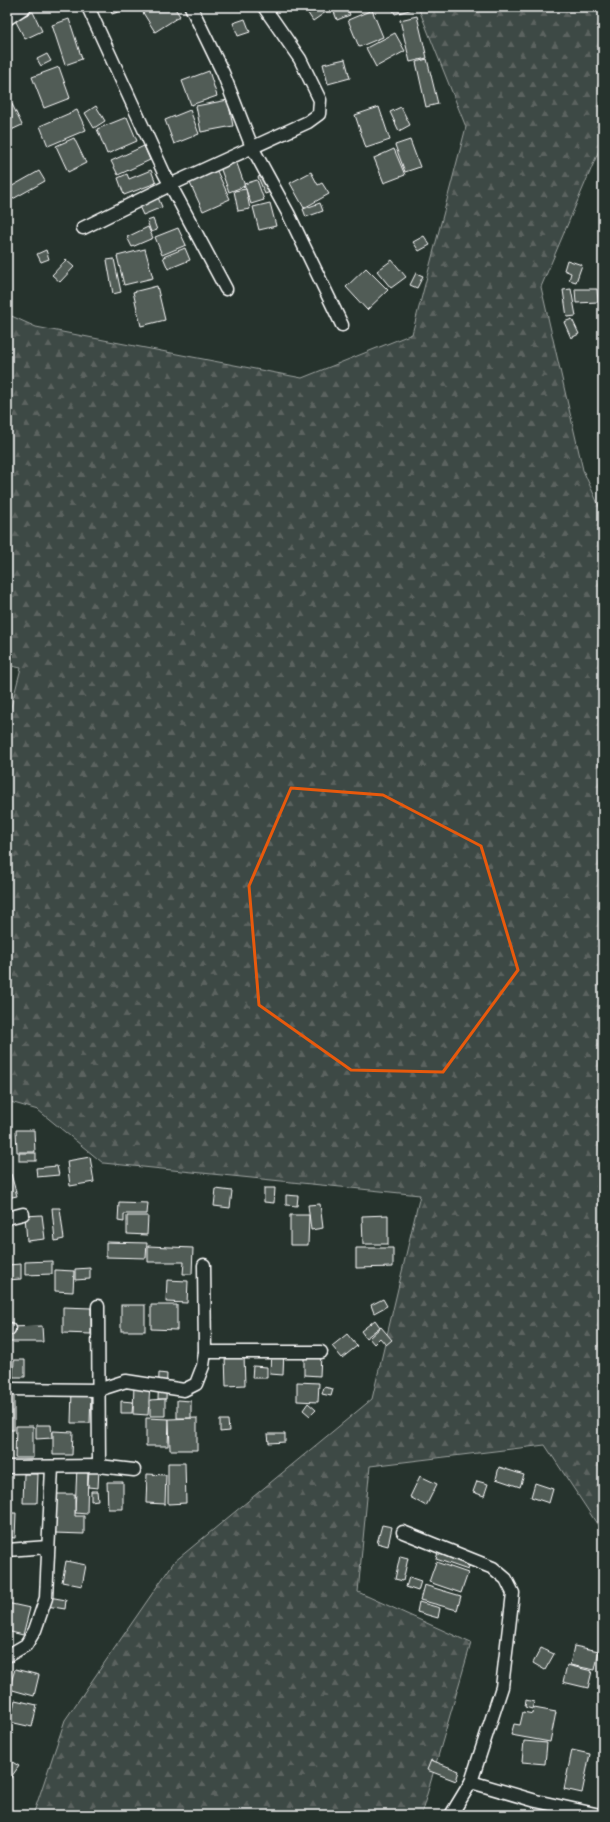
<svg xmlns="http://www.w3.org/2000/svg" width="610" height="1822" font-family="'Balsamiq Sans',sans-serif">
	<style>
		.forest { fill: url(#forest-firs); stroke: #9ea4a2 }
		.building { fill: #515c57; stroke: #fff }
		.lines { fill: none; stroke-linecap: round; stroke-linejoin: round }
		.minor-casing { stroke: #fff; stroke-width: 15 }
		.minor { stroke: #26332d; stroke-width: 12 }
		.marked { fill: none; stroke: #e8590c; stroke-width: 3; stroke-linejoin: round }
	</style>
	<defs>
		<pattern id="forest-firs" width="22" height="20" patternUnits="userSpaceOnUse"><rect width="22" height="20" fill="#3e4944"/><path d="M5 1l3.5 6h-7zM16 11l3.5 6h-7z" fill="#5b6460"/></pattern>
	</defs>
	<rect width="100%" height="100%" fill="#26332d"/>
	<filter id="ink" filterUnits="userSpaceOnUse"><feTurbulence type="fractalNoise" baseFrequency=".025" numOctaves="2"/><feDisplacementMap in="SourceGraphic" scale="8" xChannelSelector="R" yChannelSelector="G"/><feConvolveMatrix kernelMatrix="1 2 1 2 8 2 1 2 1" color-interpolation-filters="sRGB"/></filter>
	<g filter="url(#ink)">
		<!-- forest -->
		<polygon class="forest" points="418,7 603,7 603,141 541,287 583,470 603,515 603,1533 545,1445 370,1466 358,1592 471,1643 421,1815 33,1815 65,1720 174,1562 372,1399 420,1195 103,1163 38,1110 7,1101 7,723 21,668 7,665 7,314 36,327 302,378 412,334 466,127"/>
		<!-- building -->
		<g class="building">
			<polygon points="110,7 133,7 112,14"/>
			<polygon points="148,7 174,7 180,16 155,32 142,11"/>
			<polygon points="304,7 333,7 313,21"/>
			<polygon points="338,7 347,7 350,15 337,20 333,9"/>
			<polygon points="392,7 412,7 413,9 395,14"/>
			<polygon points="372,10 383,37 359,47 348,20"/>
			<polygon points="33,12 42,31 25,39 15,20"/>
			<polygon points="417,16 427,58 410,62 400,20"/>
			<polygon points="69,19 82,59 65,65 52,25"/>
			<polygon points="245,19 250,32 238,36 233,23"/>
			<polygon points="395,33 405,51 376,67 366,48"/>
			<polygon points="47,54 51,61 41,66 37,59"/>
			<polygon points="345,59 350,78 328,84 323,64"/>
			<polygon points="427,59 438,104 426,107 416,62"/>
			<polygon points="59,67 70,98 44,108 32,77"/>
			<polygon points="209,71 217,96 191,105 182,81"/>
			<polygon points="228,100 233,126 201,132 196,106"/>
			<polygon points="12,104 22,125 7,132 7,107"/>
			<polygon points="96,106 105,121 94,128 85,113"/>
			<polygon points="379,107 390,140 366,148 355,115"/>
			<polygon points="401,107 410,125 399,131 390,112"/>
			<polygon points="77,110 86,130 48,146 40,126"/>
			<polygon points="190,110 199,134 174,144 165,120"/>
			<polygon points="127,117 137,141 107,154 97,129"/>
			<polygon points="74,138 86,163 68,172 56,146"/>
			<polygon points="410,140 420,167 405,172 395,145"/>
			<polygon points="144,146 150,160 118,175 111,161"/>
			<polygon points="394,149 405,175 384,183 374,158"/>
			<polygon points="236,161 245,186 229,192 220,167"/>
			<polygon points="216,169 230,199 203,211 189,181"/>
			<polygon points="151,170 156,183 124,195 118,178 127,174 129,179"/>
			<polygon points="39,171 45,181 11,200 7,189"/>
			<polygon points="311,172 318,185 322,183 329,194 304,208 290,183"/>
			<polygon points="269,173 276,190 265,194 258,177"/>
			<polygon points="257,180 264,200 251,204 244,184"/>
			<polygon points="246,189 250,209 238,211 234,191"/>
			<polygon points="157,195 162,207 143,215 138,204"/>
			<polygon points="270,203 276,226 259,230 253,207"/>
			<polygon points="320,203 323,211 306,217 303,209"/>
			<polygon points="153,219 157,230 151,232 147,221"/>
			<polygon points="148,227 153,238 132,247 127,237"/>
			<polygon points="178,228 186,245 162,255 155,237"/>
			<polygon points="424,236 430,245 419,251 413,242"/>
			<polygon points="185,248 190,260 168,269 163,257"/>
			<polygon points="145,249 153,278 124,285 117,256"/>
			<polygon points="46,250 49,259 41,262 37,254"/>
			<polygon points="114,259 121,292 113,294 107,260"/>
			<polygon points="66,260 74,267 60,282 52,275"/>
			<polygon points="392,260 406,277 391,288 377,271"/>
			<polygon points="567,260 582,265 576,282 569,280 571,273 564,270"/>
			<polygon points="366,268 388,290 367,310 346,287"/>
			<polygon points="416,273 423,276 417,288 410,285"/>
			<polygon points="157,286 165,320 141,326 133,292"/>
			<polygon points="603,288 603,304 600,289"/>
			<polygon points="571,289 576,316 567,317 563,290"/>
			<polygon points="575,289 597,289 598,302 576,303"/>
			<polygon points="572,319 579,334 571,338 564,322"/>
			<polygon points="7,1059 11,1066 7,1068"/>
			<polygon points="16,1130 34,1130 35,1152 17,1152"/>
			<rect x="19" y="1153" width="17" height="8"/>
			<polygon points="90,1157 94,1182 70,1186 67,1161"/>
			<polygon points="57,1166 59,1175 37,1177 36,1168"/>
			<polygon points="11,1174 17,1196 7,1198 7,1176"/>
			<polygon points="264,1188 275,1188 274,1203 264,1202"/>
			<polygon points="216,1189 232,1191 230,1208 214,1206"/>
			<polygon points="286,1195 298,1196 297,1206 286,1205"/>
			<polygon points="119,1202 148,1203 147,1214 124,1214 124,1222 118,1221"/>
			<polygon points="320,1204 323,1228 311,1230 308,1205"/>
			<polygon points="52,1208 60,1208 64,1239 55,1241"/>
			<polygon points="42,1215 45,1239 27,1241 25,1216"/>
			<polygon points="290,1215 309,1215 308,1245 290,1245"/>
			<polygon points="388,1215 388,1244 363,1244 362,1216"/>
			<polygon points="127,1216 148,1216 147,1235 127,1234"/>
			<polygon points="106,1242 147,1243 146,1258 106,1257"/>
			<polygon points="148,1246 193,1248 192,1274 183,1274 184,1262 148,1262"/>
			<polygon points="356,1248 393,1248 393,1267 356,1268"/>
			<polygon points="52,1261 52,1274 25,1275 25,1262"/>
			<polygon points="21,1264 21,1279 7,1280 7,1265"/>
			<polygon points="90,1268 90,1279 75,1280 75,1269"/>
			<polygon points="55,1270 74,1271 73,1292 55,1291"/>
			<polygon points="167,1280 188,1281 187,1303 166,1302"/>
			<polygon points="383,1299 387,1306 374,1313 371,1305"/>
			<rect x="121" y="1305" width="24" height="26"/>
			<polygon points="151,1305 177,1305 177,1330 151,1329"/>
			<polygon points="63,1307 91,1308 91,1334 63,1333"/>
			<polygon points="375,1320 380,1327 366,1338 361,1331"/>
			<polygon points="7,1325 9,1327 42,1326 43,1342 7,1342"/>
			<polygon points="381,1327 392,1340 386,1345 380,1338 374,1344 369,1338"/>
			<polygon points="347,1334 357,1346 342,1358 332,1346"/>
			<polygon points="271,1348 284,1349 283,1375 270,1374"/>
			<polygon points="304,1354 321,1354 320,1376 304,1375"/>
			<polygon points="244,1355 245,1385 226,1386 225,1356"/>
			<polygon points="14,1360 25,1360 25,1377 13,1377"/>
			<polygon points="253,1366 267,1367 267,1378 252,1378"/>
			<polygon points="159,1373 167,1374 166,1399 158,1399"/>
			<polygon points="297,1382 319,1383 318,1402 297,1401"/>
			<polygon points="134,1384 150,1385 148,1415 133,1414"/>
			<polygon points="324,1387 333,1389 331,1396 322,1394"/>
			<polygon points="72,1390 91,1390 90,1423 71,1423"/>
			<rect x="7" y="1391" width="7" height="39"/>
			<polygon points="165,1399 165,1416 150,1416 150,1400"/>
			<polygon points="177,1400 191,1401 191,1418 177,1418"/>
			<polygon points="121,1401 133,1402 132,1413 121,1413"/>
			<polygon points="308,1403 316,1410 310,1416 303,1410"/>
			<polygon points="146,1418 169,1419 168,1446 146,1446"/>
			<polygon points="197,1418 197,1450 170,1450 169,1419"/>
			<polygon points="220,1420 228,1420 229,1431 220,1432"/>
			<polygon points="36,1425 51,1425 52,1438 36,1439"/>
			<polygon points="16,1426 33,1426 33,1458 15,1458"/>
			<polygon points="53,1431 73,1432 72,1455 53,1455"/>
			<polygon points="268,1434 285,1434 285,1442 269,1443"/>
			<polygon points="168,1463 185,1463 186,1503 168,1504"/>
			<polygon points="77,1466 88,1467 87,1514 75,1513"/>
			<polygon points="499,1467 524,1475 520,1487 496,1479"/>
			<polygon points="89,1468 99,1469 98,1488 88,1487"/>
			<polygon points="24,1474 38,1474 37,1503 23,1503"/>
			<polygon points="147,1474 166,1475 165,1504 146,1503"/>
			<polygon points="420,1476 437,1484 426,1506 410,1497"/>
			<polygon points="477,1481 488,1484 484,1496 473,1492"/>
			<polygon points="107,1482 123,1482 123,1509 108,1509"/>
			<polygon points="535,1483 553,1489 549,1503 531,1497"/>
			<polygon points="91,1491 97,1491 98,1500 91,1501"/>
			<polygon points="55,1494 75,1494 75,1516 84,1516 84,1534 54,1533"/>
			<polygon points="7,1513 16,1513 15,1538 7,1537"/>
			<polygon points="382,1525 392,1527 388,1546 377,1543"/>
			<polygon points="440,1546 472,1557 468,1570 436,1559"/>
			<polygon points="400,1556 408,1558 403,1581 395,1579"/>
			<polygon points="66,1561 86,1565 82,1586 62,1582"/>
			<polygon points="436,1562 468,1573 461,1593 429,1582"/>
			<polygon points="409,1577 421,1581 418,1591 406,1587"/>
			<polygon points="424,1585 461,1596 457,1610 420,1600"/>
			<polygon points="49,1597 66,1600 65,1609 47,1606"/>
			<polygon points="419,1602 440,1608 438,1618 417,1612"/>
			<polygon points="7,1603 30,1608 23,1635 7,1631"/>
			<polygon points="574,1646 599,1651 595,1670 570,1665"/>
			<polygon points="541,1648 554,1654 545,1670 533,1663"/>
			<polygon points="567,1665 592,1671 588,1688 563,1682"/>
			<polygon points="15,1669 39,1675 34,1696 9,1689"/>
			<polygon points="15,1700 37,1705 32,1727 10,1722"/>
			<polygon points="526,1700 534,1702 532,1709 525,1707"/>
			<polygon points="534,1708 556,1712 550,1742 511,1735 514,1724 520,1725 523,1712 533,1714"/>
			<polygon points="524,1741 547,1743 545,1764 522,1762"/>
			<polygon points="572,1750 590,1754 582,1793 564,1789"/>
			<polygon points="9,1760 19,1766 7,1783 7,1763"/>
			<polygon points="431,1760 459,1771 456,1781 427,1770"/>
		</g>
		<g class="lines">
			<defs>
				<g id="minor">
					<polyline points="88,7 164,173 226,289"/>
					<polyline points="191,7 223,73 252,147 288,213 342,325"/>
					<polyline points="7,19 25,7"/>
					<polyline points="83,228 170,185 308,122 319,114 320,100 300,59 264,7"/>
					<polyline points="7,1218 23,1214"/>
					<polyline points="98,1306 99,1466"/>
					<polyline points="7,1329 9,1329"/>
					<polyline points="205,1352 321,1352"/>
					<polyline points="7,1389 98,1390 126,1381 184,1390 196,1384 203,1366 205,1352 204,1265"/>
					<polyline points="7,1467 99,1466 134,1470"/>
					<polyline points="403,1532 493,1568 506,1579 513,1593 502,1687 471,1782 451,1815"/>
					<polyline points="7,1550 48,1547"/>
					<polyline points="7,1656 26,1645 35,1630 46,1598 52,1467"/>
					<polyline points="471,1782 536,1801 600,1815"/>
				</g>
			</defs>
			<!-- minor casing -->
			<use href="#minor" class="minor-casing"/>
			<!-- minor -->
			<use href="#minor" class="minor"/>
		</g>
	</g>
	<!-- marked area -->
	<path class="marked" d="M291,788L383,795L481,846L518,970L443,1072L351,1070L259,1005L249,886Z"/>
	<!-- margin -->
	<rect width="610" height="1822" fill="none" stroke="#26332d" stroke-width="24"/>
	<rect x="12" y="12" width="586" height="1798" fill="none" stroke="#fff" stroke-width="1.5" filter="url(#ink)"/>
</svg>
